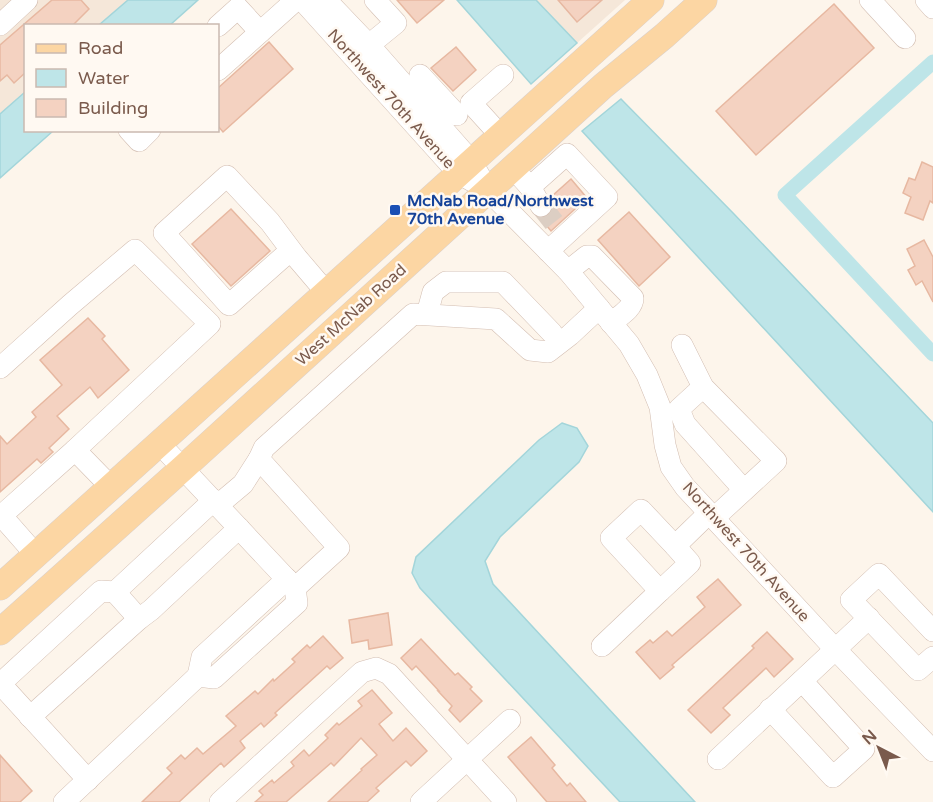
<svg xmlns="http://www.w3.org/2000/svg" width="933" height="802" font-family="'Varela Round',sans-serif">
	<style>
		.residential { fill: #f5e7d9 }
		.water { fill: #bee5e8; stroke: #a3d5da; stroke-width: 1.5 }
		.lines { fill: none; stroke-linecap: round; stroke-linejoin: round }
		.canal { stroke: #bee5e8; stroke-width: 15 }
		.building { fill: #f4d2c1; stroke: #e7b8a1; stroke-width: 1.5 }
		.minor-tunnel { stroke: #dccec3; stroke-width: 21; stroke-dasharray: 21 10; stroke-linecap: butt }
		.minor-casing { stroke: #d3beb2; stroke-width: 22 }
		.major-casing { stroke: #dad1cd; stroke-width: 27 }
		.minor { stroke: #fff; stroke-width: 21 }
		.major { stroke: #fcd6a3; stroke-width: 26 }
		.transit-dot { fill: #1a4fb4; stroke: #fff9f2; stroke-width: 2 }
		.labels { text-anchor: middle; dominant-baseline: central; stroke-width: 5; stroke-linejoin: round; paint-order: stroke }
		.street-label { font-size: 16px; fill: #7a5a4c; stroke: #fff9f2 }
		.transit-label { font-size: 16px; font-weight: bold; fill: #164399; stroke: #fff9f2; text-anchor: start }
	</style>
	<rect width="100%" height="100%" fill="#fdf5eb"/>
	<!-- residential -->
	<g class="residential">
		<polygon points="0,0 130,0 101,25 26,26 25,93 0,115"/>
		<polygon points="536,0 625,0 577,43"/>
	</g>
	<!-- water -->
	<g class="water">
		<polygon points="128,0 198,0 170,25 99,25"/>
		<polygon points="457,0 536,0 577,43 531,84"/>
		<polygon points="25,92 26,130 53,131 0,178 0,114"/>
		<polygon points="621,99 734,214 933,423 933,512 582,131"/>
		<polygon points="562,423 577,428 588,446 579,462 500,537 485,561 493,584 695,802 620,802 420,588 412,573 416,557 539,440"/>
	</g>
	<g class="lines">
		<!-- canal -->
		<polyline class="canal" points="933,62 785,195 933,354"/>
	</g>
	<!-- building -->
	<g class="building">
		<polygon points="52,0 81,0 89,9 72,26 26,26 26,72 14,83 7,75 0,81 0,45"/>
		<polygon points="397,0 444,0 417,23"/>
		<polygon points="558,0 602,0 577,22"/>
		<polygon points="834,4 874,48 756,155 716,111"/>
		<polygon points="269,42 293,69 223,132 218,126 218,88"/>
		<polygon points="456,47 476,70 453,91 431,68"/>
		<polygon points="922,162 933,167 933,203 930,201 923,220 905,213 911,197 903,193 909,178 915,180"/>
		<polygon points="571,179 587,198 551,231 541,219 547,217 552,213 554,205 551,197"/>
		<polygon points="231,209 270,251 231,286 192,244"/>
		<polygon points="629,212 670,257 639,286 598,240"/>
		<polygon points="924,240 933,257 933,302 922,281 916,285 908,270 915,266 907,249"/>
		<polygon points="88,318 105,336 102,339 129,370 98,398 90,387 57,416 69,429 49,448 53,452 41,463 37,459 0,492 0,436 7,444 36,417 32,412 62,385 40,360"/>
		<polygon points="718,579 741,605 672,665 674,667 660,679 636,652 650,640 653,643 667,631 672,636 705,607 697,597"/>
		<polygon points="388,613 392,645 369,649 368,640 352,643 349,620"/>
		<polygon points="767,632 793,659 774,677 766,668 723,708 730,715 711,733 688,710 754,648 752,646"/>
		<polygon points="323,636 343,658 330,669 327,666 275,713 277,715 264,727 261,723 240,741 245,748 224,767 221,763 179,802 142,802 172,773 167,768 181,755 185,759 197,748 203,754 236,726 226,716 255,691 258,694 273,679 274,681 295,662 292,659 307,645 310,648"/>
		<polygon points="421,639 455,675 458,673 472,687 470,689 482,701 460,722 449,710 452,706 438,691 439,691 416,666 412,670 401,658"/>
		<polygon points="372,690 392,713 379,724 393,741 406,728 427,751 411,766 406,761 376,788 379,791 367,802 328,802 362,770 361,769 377,755 361,738 334,766 331,763 286,802 255,802 263,795 259,791 272,780 274,783 294,766 291,762 304,750 309,756 328,738 325,735 337,723 339,725 362,706 358,701"/>
		<polygon points="531,737 555,765 552,768 567,786 570,783 586,802 547,802 508,757"/>
		<polygon points="0,755 32,791 20,802 0,802"/>
	</g>
	<g class="lines">
		<!-- minor-tunnel -->
		<polyline class="minor-tunnel" points="541,206 559,229"/>
		<defs>
			<g id="minor">
				<polyline points="302,0 458,173 472,181"/>
				<polyline points="326,0 369,45 471,161 488,190 568,271 629,344 647,375 660,407 665,445 671,467 685,487 835,649 933,751"/>
				<polyline points="870,0 905,38"/>
				<polyline points="926,0 933,8"/>
				<polyline points="0,25 27,0"/>
				<polyline points="218,26 238,8 260,32"/>
				<polyline points="369,45 396,23 375,0"/>
				<polyline points="218,70 296,0"/>
				<polyline points="420,75 457,115"/>
				<polyline points="129,130 139,141 150,130"/>
				<polyline points="500,135 471,103 503,75"/>
				<polyline points="521,177 530,187 541,206"/>
				<polyline points="530,187 567,154 607,197 548,251"/>
				<polyline points="291,250 229,305 164,233 227,176 270,222 297,258 326,292"/>
				<path d="M568,271L587,256H592L633,298C633,309 619,316 611,323"/>
				<polyline points="427,314 433,292 446,282 503,282 552,333"/>
				<polyline points="682,345 703,387 776,461 714,518"/>
				<polyline points="0,368 70,305 135,250 210,324 75,450"/>
				<polyline points="703,387 679,409 685,424 744,490"/>
				<polyline points="159,443 295,588"/>
				<polyline points="218,505 243,484 259,459"/>
				<polyline points="0,514 36,555"/>
				<polyline points="1,516 75,450 111,487"/>
				<polyline points="660,591 690,563 675,546"/>
				<polyline points="115,592 139,619"/>
				<polyline points="933,631 879,574 851,600 918,670 933,657"/>
				<polyline points="602,646 660,591 611,538 641,510 675,546 709,513"/>
				<polyline points="198,676 202,657 287,579"/>
				<polyline points="0,684 101,591 115,592 214,500"/>
				<polyline points="7,691 88,780"/>
				<polyline points="770,709 833,777 864,749 802,681"/>
				<polyline points="30,717 139,619 151,610 239,528"/>
				<polyline points="718,759 869,618"/>
				<polyline points="64,802 198,676 214,678 297,603 295,588 339,548 259,459 264,448 413,314 496,319 530,350 548,352 570,335 599,308"/>
				<polyline points="220,802 362,672 376,668 389,674 506,802"/>
				<polyline points="421,802 510,720"/>
			</g>
			<g id="major">
				<polyline points="0,587 651,0"/>
				<polyline points="0,632 183,468 603,86 664,36 704,0"/>
			</g>
		</defs>
		<!-- minor casing -->
		<use href="#minor" class="minor-casing"/>
		<!-- major casing -->
		<use href="#major" class="major-casing"/>
		<!-- minor -->
		<use href="#minor" class="minor"/>
		<!-- major -->
		<use href="#major" class="major"/>
	</g>
	<!-- markers -->
	<rect class="transit-dot" x="389" y="204" width="12" height="12" rx="3"/>
	<g class="labels">
		<!-- street labels -->
		<g class="street-label">
			<text transform="translate(391 99) rotate(48)">Northwest 70th Avenue</text>
			<text transform="translate(351 315) rotate(-42)">West McNab Road</text>
			<text transform="translate(746 552) rotate(48)">Northwest 70th Avenue</text>
		</g>
		<!-- transit labels -->
		<g class="transit-label">
			<text x="407" y="201">McNab Road/Northwest<tspan x="407" dy="18">70th Avenue</tspan></text>
		</g>
	</g>
	<!-- legend -->
	<rect x="24" y="24" width="195" height="108" fill="#fff9f2" stroke="#cab9b0" stroke-width="1.5"/>
	<rect x="36" y="44" width="30" height="9" fill="#fcd6a3" stroke="#cab9b0" stroke-width="1.5"/>
	<text x="78" y="54" font-size="18" fill="#7a5a4c">Road</text>
	<rect x="36" y="69" width="30" height="18" fill="#bee5e8" stroke="#cab9b0" stroke-width="1.5"/>
	<text x="78" y="84" font-size="18" fill="#7a5a4c">Water</text>
	<rect x="36" y="99" width="30" height="18" fill="#f4d2c1" stroke="#cab9b0" stroke-width="1.5"/>
	<text x="78" y="114" font-size="18" fill="#7a5a4c">Building</text>
	<!-- north arrow -->
	<g transform="translate(879 748) rotate(318)" stroke="#fff9f2" stroke-width="4.5" paint-order="stroke">
	<path d="M0-4.5L10 22L0 15L-10 22Z" fill="#7a5a4c"/>
	<text y="-9" font-size="16" font-weight="bold" text-anchor="middle" fill="#7a5a4c">N</text>
	</g>
</svg>
